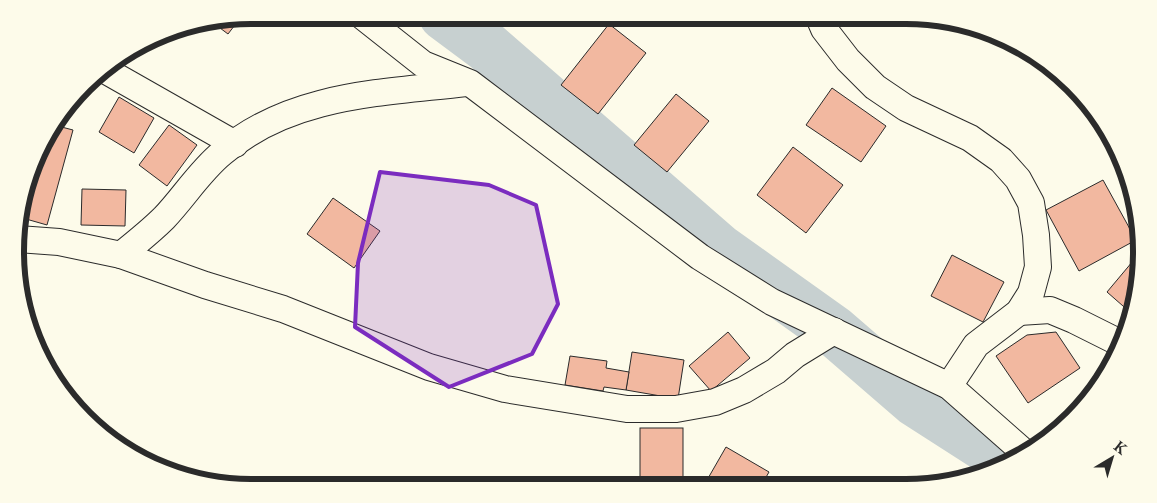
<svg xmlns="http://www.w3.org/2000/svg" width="1157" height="503" font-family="'Libre Baskerville',serif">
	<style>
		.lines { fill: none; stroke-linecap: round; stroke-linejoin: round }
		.river { stroke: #c7d0d0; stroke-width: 51 }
		.building { fill: #f2b8a0; stroke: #2b2b2b }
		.street-casing { stroke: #2b2b2b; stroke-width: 28 }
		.street { stroke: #fdfbea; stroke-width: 26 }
		.marked { fill: #7b2cbf; fill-opacity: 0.2; stroke: #7b2cbf; stroke-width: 4; stroke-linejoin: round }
		.rim { fill: none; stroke: #2b2b2b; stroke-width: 6 }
	</style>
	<rect width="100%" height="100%" fill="#fdfbea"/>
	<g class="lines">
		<!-- river -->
		<polyline class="river" points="444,15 487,47 719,249 834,331 915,401 1010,462"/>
	</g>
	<!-- building -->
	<g class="building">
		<polygon points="241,17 228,34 212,22"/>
		<polygon points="609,24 646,53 598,114 561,85"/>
		<polygon points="832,88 886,126 861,162 806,125"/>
		<polygon points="676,94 709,121 667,172 634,145"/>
		<polygon points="119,97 154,118 134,153 99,132"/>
		<polygon points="54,125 73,130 47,225 19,217 19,206 47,134"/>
		<polygon points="169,125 197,145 167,186 139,165"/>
		<polygon points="793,147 843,185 806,233 757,195"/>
		<polygon points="1103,180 1136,240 1079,271 1046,210"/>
		<polygon points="82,189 126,190 125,226 81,225"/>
		<polygon points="333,198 380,231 354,268 307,234"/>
		<polygon points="952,255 1004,282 983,322 931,296"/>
		<polygon points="1138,255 1139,256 1131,313 1107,292"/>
		<polygon points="728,332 750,358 711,391 689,366"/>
		<polygon points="1056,332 1080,368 1028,403 996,356 1027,335"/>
		<polygon points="632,352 684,360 678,399 626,390"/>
		<polygon points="570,356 607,361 606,368 629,372 626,390 604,387 603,391 565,385"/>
		<rect x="640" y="428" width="43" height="53"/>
		<polygon points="726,447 769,472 761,486 703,487"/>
	</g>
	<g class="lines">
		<defs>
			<g id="street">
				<polyline points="361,15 423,64 470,83 700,257 772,302 949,386 1025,453"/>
				<polyline points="818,15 824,29 848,60 875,87 906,108 970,138 1001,160 1018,179 1031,203 1036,235 1038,267 1031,293 1019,312 976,345 949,386"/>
				<polyline points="103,69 235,144"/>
				<path d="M18,239L59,242L121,255C136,243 151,231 164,218C184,197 200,171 222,153C290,94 382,93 466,83"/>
				<polyline points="121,255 205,285 283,309 429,367 505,389 627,409 676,409 715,402 744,390 776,371 795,355 834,331"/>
				<polyline points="1019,312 1050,310 1074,320 1122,344"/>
			</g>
		</defs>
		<!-- street casing -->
		<use href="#street" class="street-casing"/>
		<!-- street -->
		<use href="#street" class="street"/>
	</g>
	<!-- marked area -->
	<path class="marked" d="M380,172L489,185L536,205L558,304L532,354L449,387L355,327L358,263Z"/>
	<!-- crop -->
	<path d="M0 0H1157V503H0ZM251 24H906A227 227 0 0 1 1133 251V252A227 227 0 0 1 906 479H251A227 227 0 0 1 24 252V251A227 227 0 0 1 251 24Z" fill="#fdfbea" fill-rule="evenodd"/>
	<path class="rim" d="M251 24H906A227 227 0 0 1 1133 251V252A227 227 0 0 1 906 479H251A227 227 0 0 1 24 252V251A227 227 0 0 1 251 24Z"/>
	<!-- north arrow -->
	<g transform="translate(1112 458) rotate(38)" stroke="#fdfbea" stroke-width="4" paint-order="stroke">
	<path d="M0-4L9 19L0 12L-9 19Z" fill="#2b2b2b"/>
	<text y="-8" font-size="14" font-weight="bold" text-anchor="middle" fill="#2b2b2b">K</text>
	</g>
</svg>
